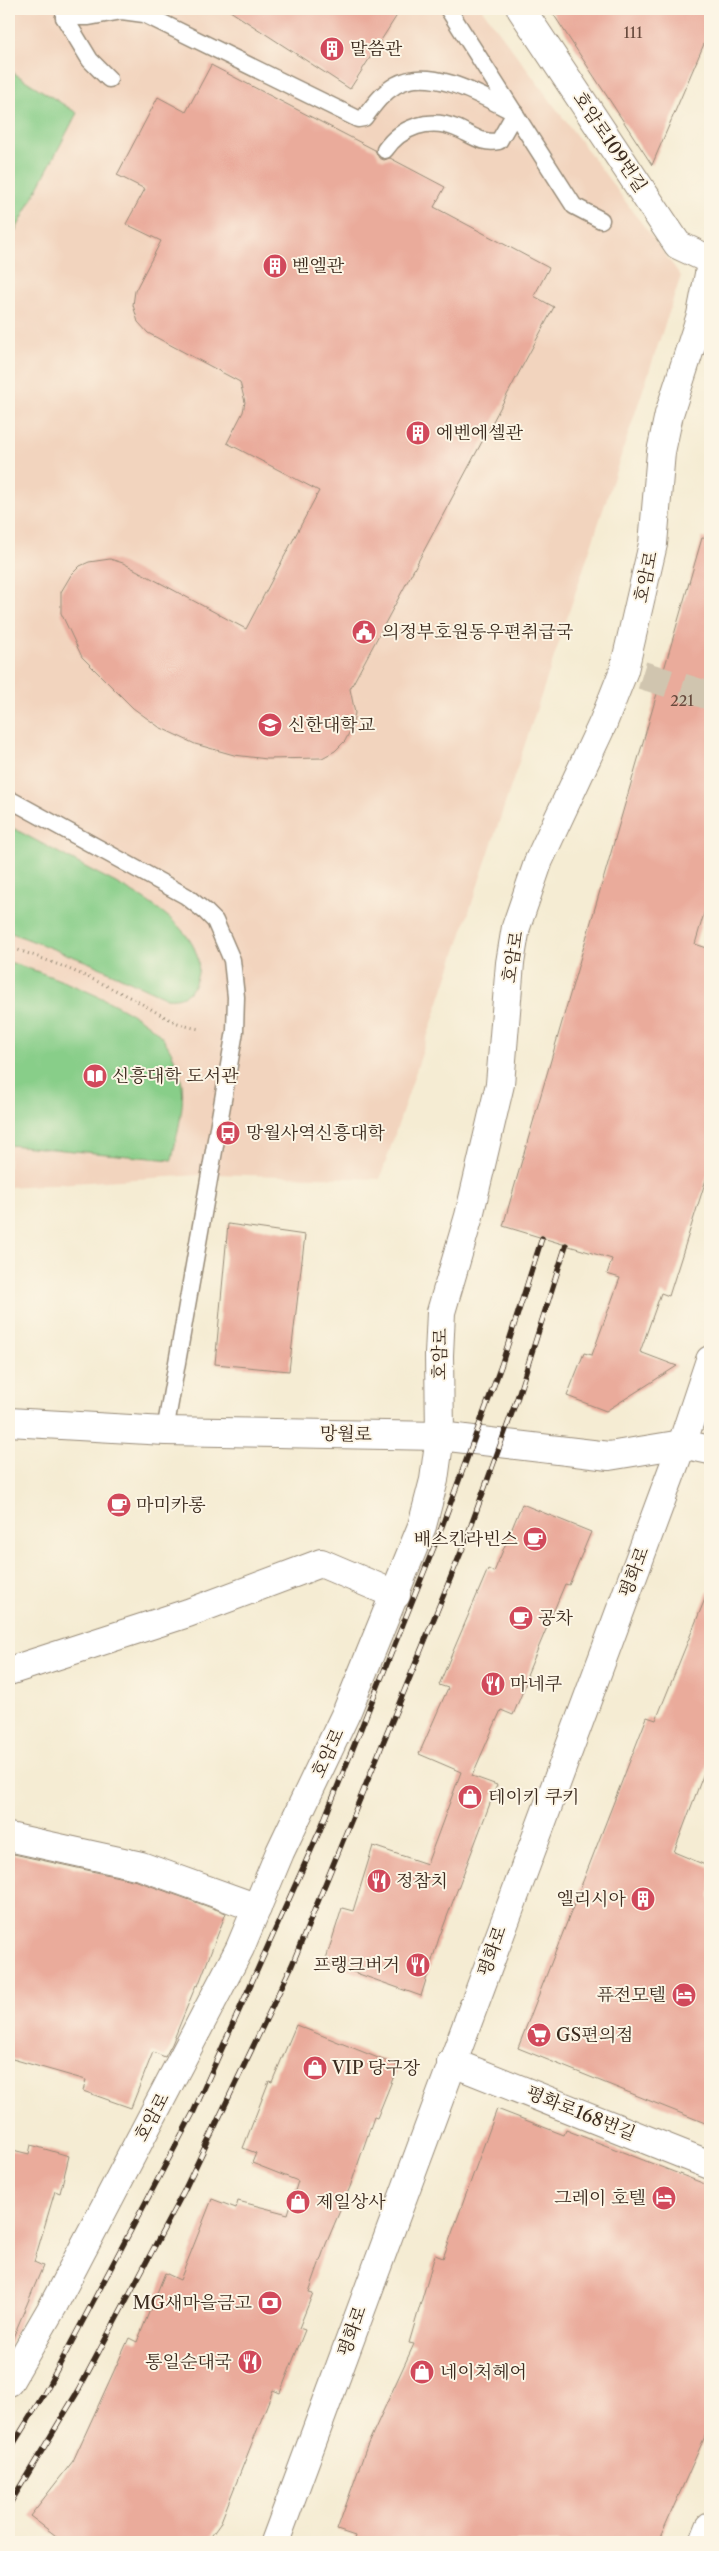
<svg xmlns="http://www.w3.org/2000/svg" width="719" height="2551" font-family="'Libre Caslon Text','Noto Serif KR',serif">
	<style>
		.built { fill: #f2d4be }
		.green { fill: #88ce89; stroke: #627c54 }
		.building { fill: #eaab9b }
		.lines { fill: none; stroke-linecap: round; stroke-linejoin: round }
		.minor-tunnel { stroke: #d0c5af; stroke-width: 28; stroke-dasharray: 28 14; stroke-linecap: butt }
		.service-casing { stroke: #988b78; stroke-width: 19 }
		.minor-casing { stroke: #988b78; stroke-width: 30 }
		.secondary-casing { stroke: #988b78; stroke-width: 30 }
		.path { stroke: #988b78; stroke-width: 3; stroke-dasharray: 1 4; stroke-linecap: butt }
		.service { stroke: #fff; stroke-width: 16 }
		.minor { stroke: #fff; stroke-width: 28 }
		.secondary { stroke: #fff; stroke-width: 28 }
		.rail-casing { stroke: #3b2a1e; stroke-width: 5.5 }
		.rail { stroke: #fcf5e5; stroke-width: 4; stroke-dasharray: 11; stroke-linecap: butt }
		.labels { text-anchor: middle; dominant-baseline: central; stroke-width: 4; stroke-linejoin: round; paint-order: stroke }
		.number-label { font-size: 15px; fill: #674a3d }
		.poi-label { font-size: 18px; fill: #3b2a1e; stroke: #fcf5e5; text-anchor: start }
		.street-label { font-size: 18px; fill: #3b2a1e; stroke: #fcf5e5 }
	</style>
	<rect width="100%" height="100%" fill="#fcf5e5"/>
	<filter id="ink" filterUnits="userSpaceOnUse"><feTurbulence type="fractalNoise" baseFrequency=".02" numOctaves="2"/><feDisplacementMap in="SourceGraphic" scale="10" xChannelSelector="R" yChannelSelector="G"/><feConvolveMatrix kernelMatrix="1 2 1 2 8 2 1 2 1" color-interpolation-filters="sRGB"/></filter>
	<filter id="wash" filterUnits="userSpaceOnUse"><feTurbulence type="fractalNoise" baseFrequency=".0096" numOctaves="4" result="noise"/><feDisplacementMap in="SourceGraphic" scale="20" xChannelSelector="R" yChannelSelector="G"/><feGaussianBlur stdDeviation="1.12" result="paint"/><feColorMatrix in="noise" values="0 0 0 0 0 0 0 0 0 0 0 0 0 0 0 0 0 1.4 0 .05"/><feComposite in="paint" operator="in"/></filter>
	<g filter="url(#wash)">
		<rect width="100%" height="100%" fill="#f5ecd3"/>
		<!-- built -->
		<polygon class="built" points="9,9 482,9 681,276 380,1179 215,1174 9,1187"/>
		<!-- green -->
		<g class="green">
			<polygon points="9,70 77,113 9,243"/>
			<path d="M9,826C35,840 61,854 87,868C123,887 223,932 193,987C187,997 177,999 167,998L90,963L9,932Z"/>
			<path d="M9,962C48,974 133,1006 160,1035C171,1047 179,1068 182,1084C185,1109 176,1136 172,1160L9,1145Z"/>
		</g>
		<g id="blocks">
			<!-- building -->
			<g class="building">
				<polygon points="227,9 401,9 350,89"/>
				<polygon points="550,9 710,9 710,30 652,165"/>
				<polygon points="211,65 375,150 379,158 384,160 390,158 445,187 434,207 549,268 534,296 554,307 350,689 355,713 352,727 345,741 335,751 322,758 267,759 234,755 195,744 159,727 133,708 82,657 61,613 61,592 71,575 80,566 89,562 110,559 123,563 246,629 319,491 227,443 243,412 245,402 240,382 148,333 138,322 133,305 135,291 161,241 126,224 145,189 117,175 158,97 186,112"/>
				<polygon points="702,538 710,539 710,893 695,944 710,949 710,1167 669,1296 661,1293 640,1352 677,1366 606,1411 567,1396 584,1353 592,1355 620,1278 607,1274 612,1259 503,1226"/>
				<polygon points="228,1224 305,1235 289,1371 215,1364"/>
				<polygon points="522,1504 591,1532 569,1585 565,1584 527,1675 529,1676 513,1715 501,1710 472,1776 497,1785 439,1938 421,1996 325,1962 342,1908 353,1911 373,1846 427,1864 461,1772 419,1754 448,1688 439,1685 451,1656 488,1569 494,1572"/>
				<polygon points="709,1589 710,1757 674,1852 710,1867 710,2125 518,2048 647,1717 656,1720"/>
				<polygon points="9,1853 137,1881 226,1913 198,1986 196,1985 172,2044 165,2057 153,2052 131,2108 83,2091 86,2080 9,2058"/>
				<polygon points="296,2025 398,2066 377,2118 374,2117 350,2187 326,2244 309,2292 313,2293 299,2328 305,2330 280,2393 273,2390 220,2524 207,2542 64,2542 30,2516 73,2461 129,2338 137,2342 165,2273 180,2280 212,2199 236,2208 238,2201 288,2214 298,2181 252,2163 256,2153 243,2148 269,2081 272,2082"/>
				<polygon points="497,2109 564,2135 566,2130 710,2186 710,2425 658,2542 353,2542 355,2536 337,2530 367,2446 414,2344 409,2343 435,2255 443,2258"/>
				<polygon points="31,2145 69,2156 60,2193 55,2191 34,2262 43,2266 9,2347 9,2149 29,2154"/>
			</g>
		</g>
	</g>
	<g filter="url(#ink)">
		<use href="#blocks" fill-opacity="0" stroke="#988b78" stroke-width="1"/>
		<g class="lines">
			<!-- minor-tunnel -->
			<polyline class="minor-tunnel" points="642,675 710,696"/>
			<defs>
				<g id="service">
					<polyline points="448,9 574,206 601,220"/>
					<polyline points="67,10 64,17 90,60 109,79"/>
					<path d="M64,17H89L122,11L144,14L358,119L364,118C373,106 382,93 396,85C431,65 484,97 515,113L499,141C482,145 471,134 456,128C429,117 401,127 385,150"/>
					<polyline points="9,799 186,896 206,912 215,921 232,960 236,997 235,1031 165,1431"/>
				</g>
				<g id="minor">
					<polyline points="521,9 678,245 710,260"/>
					<polyline points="9,1422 165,1431 440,1436 609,1456 682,1444 710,1450"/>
					<polyline points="9,1671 188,1613 321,1563 396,1595"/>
					<polyline points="9,1837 141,1866 257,1908"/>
					<polyline points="451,2062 710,2165"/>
					<polyline points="9,2382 53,2306 240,1948 280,1852 347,1711 422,1526 434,1480 440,1436 439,1355 441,1312 469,1216 500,1084 510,963 516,927 539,860 603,723 624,670 653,544 661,452 669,414 701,315 710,269"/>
					<polyline points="704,2542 710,2527"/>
				</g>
				<polyline id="secondary" points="275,2542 682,1444 710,1360"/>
			</defs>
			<!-- service casing -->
			<use href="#service" class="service-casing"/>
			<!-- minor casing -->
			<use href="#minor" class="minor-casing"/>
			<!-- secondary casing -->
			<use href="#secondary" class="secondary-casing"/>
			<!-- path -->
			<path class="path" d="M9,947C49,960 88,976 125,995C151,1007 172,1026 201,1029"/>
			<!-- service -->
			<use href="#service" class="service"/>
			<!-- minor -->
			<use href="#minor" class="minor"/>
			<!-- secondary -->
			<use href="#secondary" class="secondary"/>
			<defs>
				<g id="rail">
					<polyline points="9,2451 44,2394 193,2113 320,1830 438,1537 501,1366 542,1238"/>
					<polyline points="9,2505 78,2391 184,2191 292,1965 464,1545 518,1396 566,1245"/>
				</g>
			</defs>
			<!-- rail casing -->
			<use href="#rail" class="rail-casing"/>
			<!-- rail -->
			<use href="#rail" class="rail"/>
		</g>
	</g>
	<!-- icons -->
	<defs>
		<symbol id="building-disc" viewBox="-11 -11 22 22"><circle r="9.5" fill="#d1495b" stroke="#fcf5e5"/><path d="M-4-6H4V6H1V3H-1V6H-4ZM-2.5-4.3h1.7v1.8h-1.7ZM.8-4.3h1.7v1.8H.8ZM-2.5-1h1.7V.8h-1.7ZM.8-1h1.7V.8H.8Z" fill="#fff"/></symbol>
		<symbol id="civic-disc" viewBox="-11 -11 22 22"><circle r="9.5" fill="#d1495b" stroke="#fcf5e5"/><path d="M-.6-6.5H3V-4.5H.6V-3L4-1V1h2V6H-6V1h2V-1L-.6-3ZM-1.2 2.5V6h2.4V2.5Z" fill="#fff"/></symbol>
		<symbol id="university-disc" viewBox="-11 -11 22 22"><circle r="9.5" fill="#d1495b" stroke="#fcf5e5"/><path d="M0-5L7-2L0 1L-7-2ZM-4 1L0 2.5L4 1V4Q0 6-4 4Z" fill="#fff"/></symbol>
		<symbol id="library-disc" viewBox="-11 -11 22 22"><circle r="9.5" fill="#d1495b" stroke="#fcf5e5"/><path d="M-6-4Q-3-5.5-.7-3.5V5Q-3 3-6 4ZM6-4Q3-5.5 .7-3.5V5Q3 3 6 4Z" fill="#fff"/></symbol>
		<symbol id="bus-disc" viewBox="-11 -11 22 22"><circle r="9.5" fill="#d1495b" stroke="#fcf5e5"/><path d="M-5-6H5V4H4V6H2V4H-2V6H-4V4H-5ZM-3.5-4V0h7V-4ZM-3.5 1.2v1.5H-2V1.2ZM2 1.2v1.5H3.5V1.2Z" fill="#fff"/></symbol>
		<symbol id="cafe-disc" viewBox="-11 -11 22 22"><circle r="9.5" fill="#d1495b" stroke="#fcf5e5"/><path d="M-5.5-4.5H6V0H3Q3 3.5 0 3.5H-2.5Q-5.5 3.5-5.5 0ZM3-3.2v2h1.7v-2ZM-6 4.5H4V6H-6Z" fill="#fff"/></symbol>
		<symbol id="restaurant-disc" viewBox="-11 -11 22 22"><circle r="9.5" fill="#d1495b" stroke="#fcf5e5"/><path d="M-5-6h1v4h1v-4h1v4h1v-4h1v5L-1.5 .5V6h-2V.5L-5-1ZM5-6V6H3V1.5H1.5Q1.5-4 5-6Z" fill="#fff"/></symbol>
		<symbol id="shop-disc" viewBox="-11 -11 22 22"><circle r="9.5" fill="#d1495b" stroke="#fcf5e5"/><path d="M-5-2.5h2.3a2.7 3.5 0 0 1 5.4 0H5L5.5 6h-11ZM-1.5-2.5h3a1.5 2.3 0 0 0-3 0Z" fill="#fff"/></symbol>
		<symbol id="hotel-disc" viewBox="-11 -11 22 22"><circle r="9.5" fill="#d1495b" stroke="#fcf5e5"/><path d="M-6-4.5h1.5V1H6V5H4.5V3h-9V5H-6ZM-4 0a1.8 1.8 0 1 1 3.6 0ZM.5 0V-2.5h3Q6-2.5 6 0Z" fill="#fff"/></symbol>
		<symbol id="supermarket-disc" viewBox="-11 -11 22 22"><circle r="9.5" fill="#d1495b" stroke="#fcf5e5"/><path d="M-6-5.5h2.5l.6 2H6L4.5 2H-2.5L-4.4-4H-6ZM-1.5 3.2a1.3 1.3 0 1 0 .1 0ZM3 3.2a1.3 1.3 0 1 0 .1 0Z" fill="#fff"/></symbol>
		<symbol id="bank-disc" viewBox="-11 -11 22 22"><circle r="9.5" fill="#d1495b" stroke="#fcf5e5"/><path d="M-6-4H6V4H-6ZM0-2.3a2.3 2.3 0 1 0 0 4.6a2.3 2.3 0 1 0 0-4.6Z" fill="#fff"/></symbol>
	</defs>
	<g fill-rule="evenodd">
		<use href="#building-disc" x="318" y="35" width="28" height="28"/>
		<use href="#building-disc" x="261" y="252" width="28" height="28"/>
		<use href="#building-disc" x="404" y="419" width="28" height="28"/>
		<use href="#civic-disc" x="350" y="618" width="28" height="28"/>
		<use href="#university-disc" x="256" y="711" width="28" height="28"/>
		<use href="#library-disc" x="81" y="1062" width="28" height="28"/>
		<use href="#bus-disc" x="214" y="1119" width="28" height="28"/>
		<use href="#cafe-disc" x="105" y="1491" width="28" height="28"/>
		<use href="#cafe-disc" x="521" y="1525" width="28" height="28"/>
		<use href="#cafe-disc" x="507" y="1604" width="28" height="28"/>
		<use href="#restaurant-disc" x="479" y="1670" width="28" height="28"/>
		<use href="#shop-disc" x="456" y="1783" width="28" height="28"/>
		<use href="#restaurant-disc" x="365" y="1867" width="28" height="28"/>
		<use href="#building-disc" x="629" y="1885" width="28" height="28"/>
		<use href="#restaurant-disc" x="404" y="1951" width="28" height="28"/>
		<use href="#hotel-disc" x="670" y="1981" width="28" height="28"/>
		<use href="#supermarket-disc" x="525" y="2021" width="28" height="28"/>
		<use href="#shop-disc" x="301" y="2054" width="28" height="28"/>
		<use href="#hotel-disc" x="650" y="2184" width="28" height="28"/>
		<use href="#shop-disc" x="284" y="2188" width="28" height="28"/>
		<use href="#bank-disc" x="256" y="2289" width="28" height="28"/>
		<use href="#restaurant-disc" x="236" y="2348" width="28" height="28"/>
		<use href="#shop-disc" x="408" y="2358" width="28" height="28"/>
	</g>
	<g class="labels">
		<!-- number labels -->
		<g class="number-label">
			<text x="633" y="32">111</text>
			<text x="682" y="700">221</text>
		</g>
		<!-- poi labels -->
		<g class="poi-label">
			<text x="350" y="49">말씀관</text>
			<text x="292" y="266">벧엘관</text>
			<text x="436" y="433">에벤에셀관</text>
			<text x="382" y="632">의정부호원동우편취급국</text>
			<text x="288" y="725">신한대학교</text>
			<text x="112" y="1076">신흥대학 도서관</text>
			<text x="246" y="1133">망월사역신흥대학</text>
			<text x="136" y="1505">마미카롱</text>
			<text x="518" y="1539" text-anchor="end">배스킨라빈스</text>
			<text x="538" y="1618">공차</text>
			<text x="510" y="1684">마네쿠</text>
			<text x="488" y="1797">테이키 쿠키</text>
			<text x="396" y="1881">정참치</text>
			<text x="626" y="1899" text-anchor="end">엘리시아</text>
			<text x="400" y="1965" text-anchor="end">프랭크버거</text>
			<text x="666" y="1995" text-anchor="end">퓨전모텔</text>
			<text x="556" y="2035">GS편의점</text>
			<text x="332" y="2068">VIP 당구장</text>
			<text x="646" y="2198" text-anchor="end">그레이 호텔</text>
			<text x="316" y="2202">제일상사</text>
			<text x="252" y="2303" text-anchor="end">MG새마을금고</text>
			<text x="232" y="2362" text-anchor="end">통일순대국</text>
			<text x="440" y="2372">네이처헤어</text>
		</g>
		<!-- street labels -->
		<g class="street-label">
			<text transform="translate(610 142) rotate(56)">호암로109번길</text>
			<text transform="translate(646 577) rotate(-78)">호암로</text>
			<text transform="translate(513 957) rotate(-81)">호암로</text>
			<text transform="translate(440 1354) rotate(-89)">호암로</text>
			<text transform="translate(346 1434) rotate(1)">망월로</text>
			<text transform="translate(634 1572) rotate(-69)">평화로</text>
			<text transform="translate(328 1753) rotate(-65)">호암로</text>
			<text transform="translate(492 1951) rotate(-70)">평화로</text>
			<text transform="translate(581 2113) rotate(22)">평화로168번길</text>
			<text transform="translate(152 2117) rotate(-62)">호암로</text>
			<text transform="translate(352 2331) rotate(-70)">평화로</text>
		</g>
	</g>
	<!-- margin -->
	<rect width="719" height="2551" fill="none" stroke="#fcf5e5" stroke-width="30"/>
</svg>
